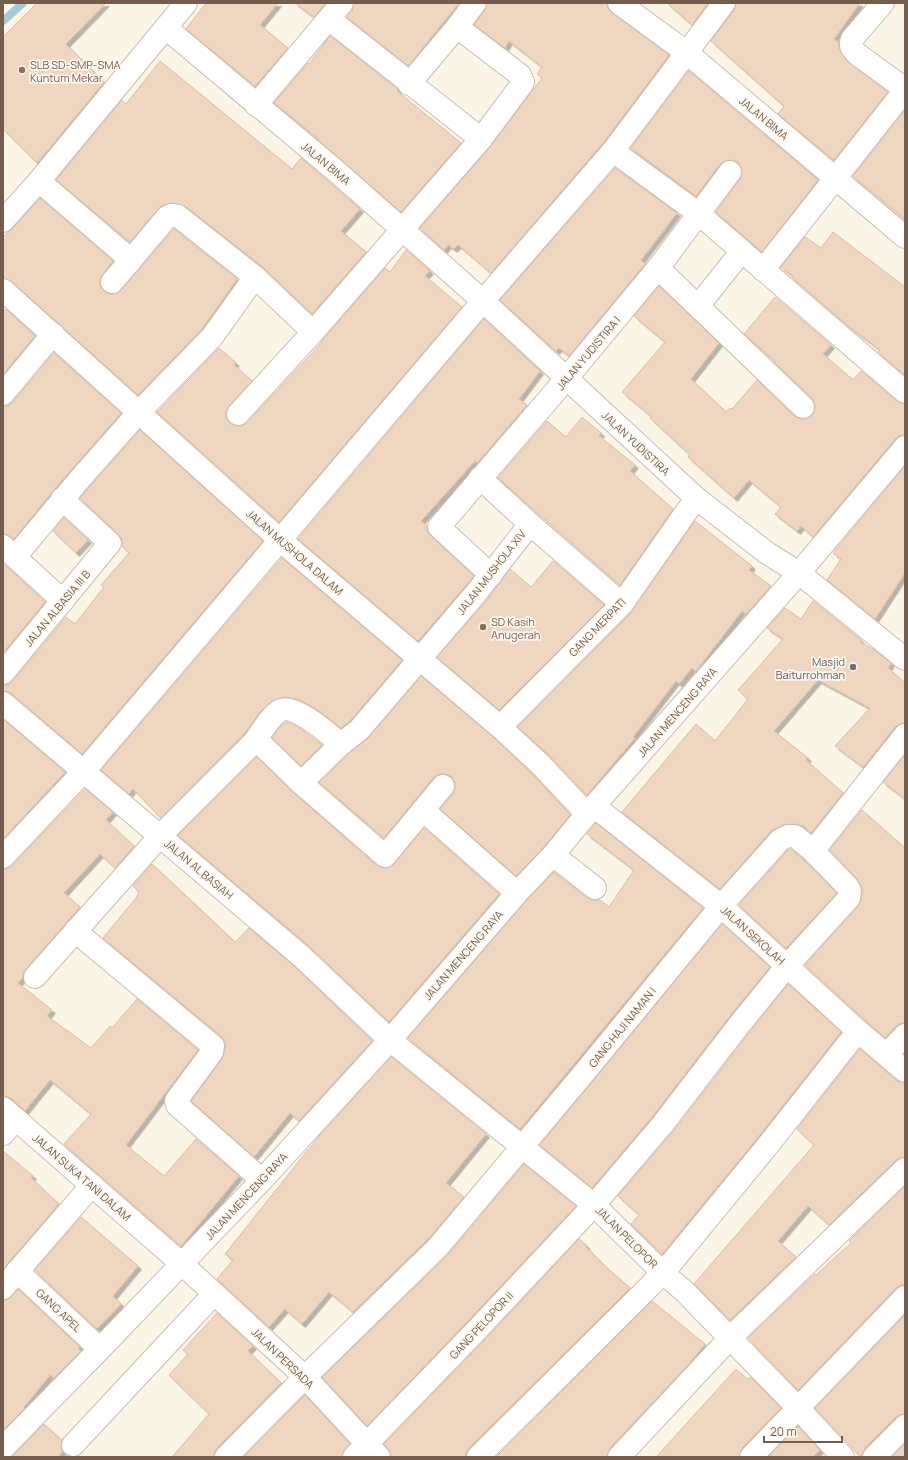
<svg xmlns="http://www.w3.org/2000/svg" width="908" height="1460" font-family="Manrope,sans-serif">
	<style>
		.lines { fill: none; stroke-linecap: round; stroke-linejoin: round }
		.stream { stroke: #a4cbd5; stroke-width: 8 }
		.building { fill: #efd6c1; stroke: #e0bda3; filter: url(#shadow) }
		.minor-casing { stroke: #ccbdaf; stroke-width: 24 }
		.minor { stroke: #fff; stroke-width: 22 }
		.education-dot { fill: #8d6e63; stroke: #fef8ee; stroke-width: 1.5 }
		.worship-dot { fill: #6b7280; stroke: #fef8ee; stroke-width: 1.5 }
		.labels { text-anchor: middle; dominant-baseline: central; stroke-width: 3.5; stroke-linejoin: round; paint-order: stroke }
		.education-label { font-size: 11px; fill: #785e54; stroke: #fef8ee; text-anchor: start }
		.street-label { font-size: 11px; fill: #745d4e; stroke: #fef8ee }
		.worship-label { font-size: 11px; fill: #5b616d; stroke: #fef8ee; text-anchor: end }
	</style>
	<defs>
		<filter id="shadow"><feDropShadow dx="3.5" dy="3.5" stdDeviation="0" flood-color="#0004"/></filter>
	</defs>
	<rect width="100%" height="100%" fill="#fbf5e8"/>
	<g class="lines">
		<!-- stream -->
		<polyline class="stream" points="3,21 23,3"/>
	</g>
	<!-- building -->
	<g class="building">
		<polygon points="37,3 106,3 66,44 104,82 37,163 3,129 3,37"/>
		<polygon points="206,3 278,3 260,25 288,48 255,86 186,29"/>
		<polygon points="295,3 326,3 314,17"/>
		<polygon points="354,3 459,3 408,66 347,17 352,11"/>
		<polygon points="487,3 607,3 608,8 612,13 669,55 603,143 491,273 458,245 454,249 448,245 444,250 420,228 490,147 542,78 537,74 542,67 509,41 505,48 474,25 485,10"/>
		<polygon points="667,3 708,3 692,25"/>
		<polygon points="736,3 860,3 834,39 838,42 841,53 848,62 888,92 834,160 778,114 784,106 711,41 734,10"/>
		<polygon points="330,36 398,89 397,91 461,143 401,212 317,139 318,138 274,103 308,63 309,64"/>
		<polygon points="160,61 292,169 301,158 360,209 341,231 366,252 312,314 263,267 185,206 173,203 161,206 130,242 56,180 122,100 126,104"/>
		<polygon points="689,71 818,180 762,252 716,212 740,179 742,173 741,167 738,162 731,160 725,161 720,164 696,196 631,148"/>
		<polygon points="905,110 905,219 853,176"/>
		<polygon points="615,168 677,213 641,260 645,264 569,356 559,348 556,351 500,300"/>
		<polygon points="40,198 113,261 103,274 100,280 100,286 104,291 109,294 116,294 121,290 174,229 237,279 202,329 138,395 11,281 3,278 3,237 12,229"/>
		<polygon points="833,232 905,287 905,375 878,352 880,350 847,325 792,277 793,276 781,267 805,237 821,248"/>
		<polygon points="406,250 430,271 425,276 462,307 279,522 157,412 219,348 236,363 234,365 252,381 229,406 226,412 226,418 230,423 236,426 241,426 247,423 322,342 321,342 385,268 390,272"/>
		<polygon points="659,286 719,343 691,379 726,412 730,408 732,409 757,380 794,416 800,419 807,419 812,416 815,410 815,404 812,398 774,362 775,361 744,334 775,297 831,345 823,354 853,380 861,371 897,401 905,404 905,435 900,435 895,439 813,537 801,526 797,531 775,514 781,507 749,480 734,498 688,457 690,455 650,418 651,416 622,392 665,342 634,316"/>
		<polygon points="6,309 35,336 3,374 3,312"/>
		<polygon points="484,319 540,371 519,399 527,405 477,463 475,461 421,521 427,526 427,531 431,536 474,576 418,641 298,539"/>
		<polygon points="54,353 121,413 53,491 14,539 6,534 3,534 3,406 8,406 13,402"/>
		<polygon points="582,417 601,433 599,436 635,465 630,471 673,509 620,585 498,478 547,421 566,437"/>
		<polygon points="140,430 263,541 82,754 11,693 3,691 3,685 8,685 13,681 66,617 75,624 104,587 101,585 129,553 122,546 122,539 118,534 80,498"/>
		<polygon points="905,466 905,573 875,619 827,580 841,559 833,553"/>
		<polygon points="64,518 88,540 76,553 53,531"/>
		<polygon points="695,521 752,566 749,570 771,586 746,614 742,611 696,671 692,668 679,684 676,681 633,737 635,738 587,795 549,755 518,727 631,613"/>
		<polygon points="282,558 402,660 350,721 341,728 318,710 300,700 285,697 274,700 261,711 245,733 161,818 133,789 129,794 101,770"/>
		<polygon points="553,561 604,605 499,710 437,657 487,600 510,569 531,587"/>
		<polygon points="3,563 45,602 3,653"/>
		<polygon points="813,601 861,640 860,642 873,649 891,663 888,668 905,683 905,723 900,724 895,727 863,767 835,746 870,708 818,680 774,731 808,758 806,760 843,793 811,833 803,826 795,824 783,825 771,831 720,889 622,812 696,724 715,741 748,699 738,690 783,639 767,628 785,608 801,619"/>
		<polygon points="421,676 492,736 531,773 570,815 544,847 516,876 440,809 453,794 455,788 455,782 451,776 445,774 439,774 433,778 384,838 319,782 349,753 368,738"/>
		<polygon points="3,719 65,772 3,839"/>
		<polygon points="286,722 297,726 322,745 301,766 272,738 279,728"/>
		<polygon points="905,755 905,799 883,782"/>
		<polygon points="257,757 293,792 377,866 382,868 389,868 394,864 424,828 499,894 389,1022 309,946 178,835"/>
		<polygon points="85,789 113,812 106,820 134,846 115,868 100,854 64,893 80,907 26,969 23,974 23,978 18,983 52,1010 47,1016 91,1048 110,1026 112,1028 137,999 198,1050 126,1145 164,1176 196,1139 239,1176 181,1246 64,1144 91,1114 50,1080 25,1111 11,1098 3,1096 3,869 7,869 12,866"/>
		<polygon points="862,810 905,848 905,1023 901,1023 896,1026 885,1038 805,965 858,906 861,900 862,892 861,885 858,880 830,850"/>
		<polygon points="596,823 703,908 520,1129 408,1038 526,901 554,872 587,898 593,900 600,900 609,907 634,870 587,834"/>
		<polygon points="791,849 804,860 837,893 786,948 739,905 788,850"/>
		<polygon points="152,864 235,942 249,928 293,965 372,1041 299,1121 290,1113 254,1157 191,1101 222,1059 225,1048 225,1041 221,1036 103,938 136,898 139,892 133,886"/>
		<polygon points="722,924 770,967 729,1017 652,1117 592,1188 540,1145"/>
		<polygon points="788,984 841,1032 759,1136 662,1254 631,1224 639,1215 618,1196 672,1133 749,1033"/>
		<polygon points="860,1049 897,1081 905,1083 905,1157 896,1160 829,1225 808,1206 778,1241 796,1257 730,1320 694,1284 814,1145 797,1129"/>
		<polygon points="391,1057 486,1134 446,1183 464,1197 429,1238 353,1312 329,1292 302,1324 285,1309 269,1327 217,1279 233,1260 225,1254 319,1136"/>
		<polygon points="3,1151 33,1176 31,1178 59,1204 3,1269"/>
		<polygon points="524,1164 576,1206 463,1326 367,1426 322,1377 447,1256"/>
		<polygon points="905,1186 905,1285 901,1285 896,1288 798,1390 748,1338 815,1274 816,1275 851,1243 849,1241"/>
		<polygon points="81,1217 138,1266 113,1296 121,1304 97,1329 35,1270"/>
		<polygon points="579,1239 587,1246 586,1247 606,1267 630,1288 469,1448 466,1453 466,1457 391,1457 388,1449 384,1444 481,1344"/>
		<polygon points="18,1289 80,1347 78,1349 81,1351 54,1378 50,1375 24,1407 25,1408 3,1430 3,1300 7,1300 12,1296"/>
		<polygon points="652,1301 705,1344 688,1365 610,1448 607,1457 496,1457"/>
		<polygon points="217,1313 253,1346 248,1351 281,1383 217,1448 214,1453 214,1457 172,1457 209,1414 169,1375 188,1354 183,1350"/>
		<polygon points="905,1315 905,1414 901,1414 896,1417 865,1448 861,1457 815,1408"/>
		<polygon points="736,1369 748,1380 750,1377 781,1408 742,1448 739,1457 656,1457"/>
		<polygon points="305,1395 350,1444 345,1449 342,1457 244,1457"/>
		<polygon points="44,1424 62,1440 61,1448 63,1451 58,1457 12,1457"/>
		<polygon points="798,1426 820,1450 813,1457 768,1457"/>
		<polygon points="905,1444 905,1457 892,1457"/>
	</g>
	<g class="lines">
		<defs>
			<g id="minor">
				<polyline points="619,3 686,52 905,237"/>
				<path d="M883,3L852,39C849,46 852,48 857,54L905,89"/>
				<polyline points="329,19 481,139"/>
				<polyline points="166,28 336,171 483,301 696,498 767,553 799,573 905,659"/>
				<polyline points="409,84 457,27 475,3"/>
				<polyline points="256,105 342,3"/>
				<polyline points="613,151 699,214 905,392"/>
				<polyline points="39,181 131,260 167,217 171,215 178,216 255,277 313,332"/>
				<polyline points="3,221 39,181 186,3"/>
				<polyline points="658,268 803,407"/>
				<polyline points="763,270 905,90"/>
				<polyline points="112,282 131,260"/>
				<polyline points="3,290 280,540 500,727 540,764 587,814"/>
				<polyline points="698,306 742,251"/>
				<polyline points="3,394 53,334"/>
				<polyline points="238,414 313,332 481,139 520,87 523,82 520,75 457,27"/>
				<polyline points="480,478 530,524"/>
				<polyline points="3,546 63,601"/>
				<polyline points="15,557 79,480 139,412 212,337 255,277"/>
				<polyline points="491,575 439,527 566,379 658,268 730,172"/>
				<polyline points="3,673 110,543 62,499"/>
				<polyline points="3,703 301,956 390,1040 594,1205 663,1273 684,1291 798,1408 843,1457"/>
				<polyline points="500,727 622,604 696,498"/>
				<path d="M255,741C262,731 270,716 281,710C294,703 330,735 341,744"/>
				<polyline points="301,783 341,744 359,730 477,592 530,524 622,604"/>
				<polyline points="594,806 721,906 858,1031 905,1071"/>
				<polyline points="423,810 517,893"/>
				<polyline points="813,851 905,735"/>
				<polyline points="553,855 595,888"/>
				<polyline points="3,857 84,771 483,301 613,151 724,3"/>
				<polyline points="75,931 213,1046 212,1052 178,1098 176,1101 177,1105 262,1180"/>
				<polyline points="35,977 160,836 255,741 263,746 301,783 385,856 443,786"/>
				<polyline points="886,1055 905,1035"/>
				<polyline points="3,1108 182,1264 305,1377 379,1457"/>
				<polyline points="3,1134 16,1119"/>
				<polyline points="17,1271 100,1349"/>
				<polyline points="3,1288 92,1185"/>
				<polyline points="73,1445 214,1294"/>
				<polyline points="3,1448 100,1349 262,1180 390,1040 517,893 553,855 587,814 799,573 905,447"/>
				<polyline points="226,1457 305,1377 438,1247 584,1073 721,906 780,840 788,836 795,836 813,851 847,886 850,891 849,898 787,966 739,1025 662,1125 594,1205 472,1335 354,1457"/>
				<polyline points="478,1457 663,1273 769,1144 858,1031"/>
				<polyline points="619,1457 730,1338 905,1169"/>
				<polyline points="751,1457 905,1297"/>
				<polyline points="874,1457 905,1426"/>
			</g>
		</defs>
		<!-- minor casing -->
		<use href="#minor" class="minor-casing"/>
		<!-- minor -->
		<use href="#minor" class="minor"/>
	</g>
	<!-- markers -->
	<g class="education-dot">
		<circle cx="22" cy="70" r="4"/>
		<circle cx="483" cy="627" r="4"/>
	</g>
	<circle class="worship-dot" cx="853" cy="667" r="4"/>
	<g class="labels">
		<!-- education labels -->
		<g class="education-label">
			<text x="30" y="64">SLB SD-SMP-SMA<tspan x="30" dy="13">Kuntum Mekar</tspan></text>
			<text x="491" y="621">SD Kasih<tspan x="491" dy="13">Anugerah</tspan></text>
		</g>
		<!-- street labels -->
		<g class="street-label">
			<text transform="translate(764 118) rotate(40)">JALAN BIMA</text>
			<text transform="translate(326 163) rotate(40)">JALAN BIMA</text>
			<text transform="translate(588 353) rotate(-50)">JALAN YUDISTIRA I</text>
			<text transform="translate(636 443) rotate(43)">JALAN YUDISTIRA</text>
			<text transform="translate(295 552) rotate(41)">JALAN MUSHOLA DALAM</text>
			<text transform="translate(491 572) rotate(-52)">JALAN MUSHOLA XIV</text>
			<text transform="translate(57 608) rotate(-50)">JALAN ALBASIA III B</text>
			<text transform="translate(597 627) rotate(-46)">GANG MERPATI</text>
			<text transform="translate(677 712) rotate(-49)">JALAN MENCENG RAYA</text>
			<text transform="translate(199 869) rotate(40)">JALAN AL BASIAH</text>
			<text transform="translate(753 935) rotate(42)">JALAN SEKOLAH</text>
			<text transform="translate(463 955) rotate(-49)">JALAN MENCENG RAYA</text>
			<text transform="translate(622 1027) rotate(-51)">GANG HAJI NAMAN I</text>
			<text transform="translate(82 1177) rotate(41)">JALAN SUKA TANI DALAM</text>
			<text transform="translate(246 1196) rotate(-47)">JALAN MENCENG RAYA</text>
			<text transform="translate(627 1237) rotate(45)">JALAN PELOPOR</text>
			<text transform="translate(59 1310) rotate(43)">GANG APEL</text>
			<text transform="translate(481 1325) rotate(-47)">GANG PELOPOR II</text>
			<text transform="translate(283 1358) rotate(44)">JALAN PERSADA</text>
		</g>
		<!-- worship labels -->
		<g class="worship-label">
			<text x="845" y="661">Masjid<tspan x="845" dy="13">Baiturrohman</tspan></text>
		</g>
	</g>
	<!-- border -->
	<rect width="908" height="1460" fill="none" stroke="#745d4e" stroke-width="8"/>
	<!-- scale -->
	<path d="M764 1436v6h78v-6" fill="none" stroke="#745d4e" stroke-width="2"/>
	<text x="770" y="1436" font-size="12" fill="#745d4e" stroke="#fef8ee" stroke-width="3" paint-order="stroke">20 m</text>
</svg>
